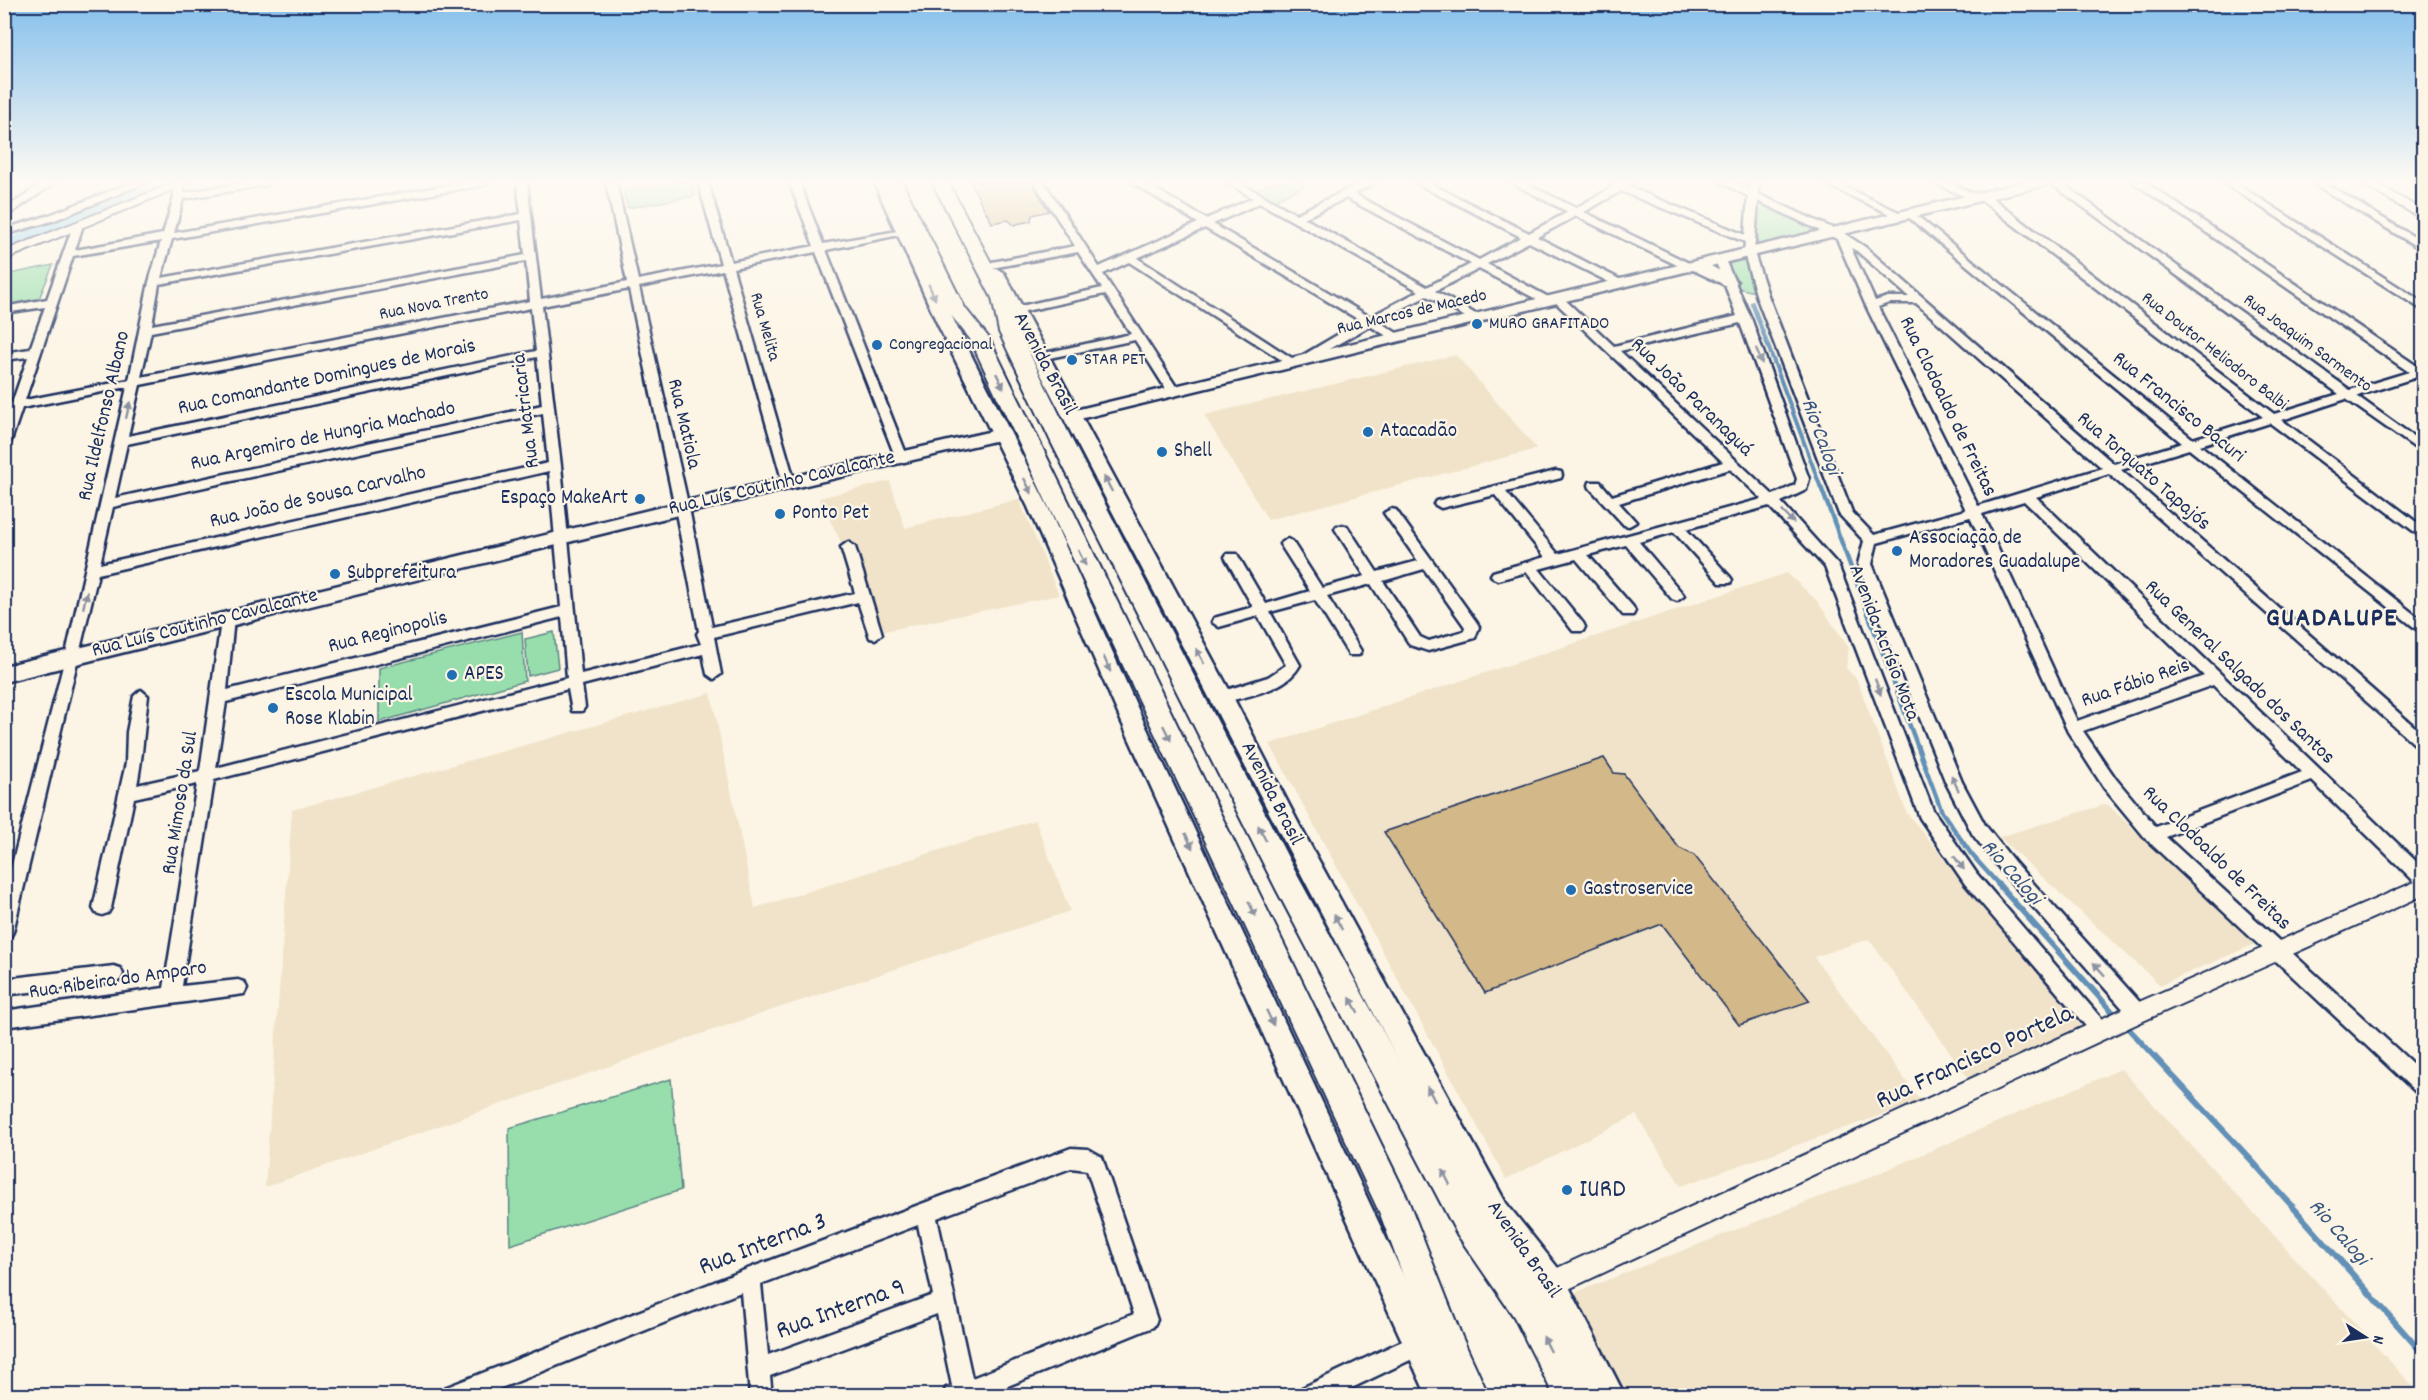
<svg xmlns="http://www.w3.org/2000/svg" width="2428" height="1400" font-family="Dekko,sans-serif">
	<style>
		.built { fill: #f0e3c9 }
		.green { fill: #98deac; stroke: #5a8685; stroke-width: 1.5 }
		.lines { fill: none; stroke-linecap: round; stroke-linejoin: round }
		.stream-far2 { stroke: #6290b7; stroke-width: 4 }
		.stream-far1 { stroke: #6290b7; stroke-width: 4.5 }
		.stream { stroke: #6290b7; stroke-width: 6 }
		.river { fill: #91d1f2; fill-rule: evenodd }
		.building { fill: #d3b989; stroke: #1b2f5e; stroke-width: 1.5 }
		.minor-casing { stroke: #1b2f5e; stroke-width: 5 }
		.tertiary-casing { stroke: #1b2f5e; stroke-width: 4 }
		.secondary-casing { stroke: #1b2f5e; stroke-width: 5 }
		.primary-casing { stroke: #1b2f5e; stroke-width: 5 }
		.motorway-casing { stroke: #1b2f5e; stroke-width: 4 }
		.minor { fill: #fcf5e5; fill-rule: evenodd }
		.tertiary { fill: #fcf5e5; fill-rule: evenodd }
		.secondary { fill: #fcf5e5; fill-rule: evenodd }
		.primary { fill: #fcf5e5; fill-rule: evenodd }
		.motorway { fill: #fcf5e5; fill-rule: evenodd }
		.oneway { fill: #8c92a2 }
		.poi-dot { fill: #1f6fb2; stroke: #fcf5e5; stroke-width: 2 }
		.labels { text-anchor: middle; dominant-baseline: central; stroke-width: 4.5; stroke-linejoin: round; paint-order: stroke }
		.far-street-label { font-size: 18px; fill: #1b2f5e; stroke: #fcf5e5 }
		.far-poi-label { font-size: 18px; fill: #1b2f5e; stroke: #fcf5e5; text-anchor: start }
		.street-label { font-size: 21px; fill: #1b2f5e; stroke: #fcf5e5 }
		.poi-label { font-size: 21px; fill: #1b2f5e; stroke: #fcf5e5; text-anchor: start }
		.water-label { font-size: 22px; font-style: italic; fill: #385883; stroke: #fcf5e5 }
		.near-street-label { font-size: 26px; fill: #1b2f5e; stroke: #fcf5e5 }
		.near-poi-label { font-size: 26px; fill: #1b2f5e; stroke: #fcf5e5; text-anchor: start }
		.district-label { font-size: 27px; font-weight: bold; letter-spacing: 1.5px; fill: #1b2f5e; stroke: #fcf5e5 }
	</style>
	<rect width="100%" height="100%" fill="#fcf5e5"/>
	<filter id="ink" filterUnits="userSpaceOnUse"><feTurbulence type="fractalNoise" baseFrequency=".0167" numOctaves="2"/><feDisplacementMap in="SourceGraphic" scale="12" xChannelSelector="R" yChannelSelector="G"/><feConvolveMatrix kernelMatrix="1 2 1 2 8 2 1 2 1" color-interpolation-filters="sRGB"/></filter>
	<g filter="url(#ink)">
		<!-- built -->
		<g class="built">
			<polygon points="1456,355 1537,449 1268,520 1204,415"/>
			<polygon points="890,481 905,528 1019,499 1059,595 885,631 819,498"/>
			<polygon points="1787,573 1817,601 1849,648 1846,668 1857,680 1907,813 2082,1027 1969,1079 1869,939 1814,957 1921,1101 1681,1186 1636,1115 1506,1179 1270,744"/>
			<polygon points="711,693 755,908 1035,820 1070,911 695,1036 265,1187 292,810"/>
			<polygon points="2107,804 2255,944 2160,985 1999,837"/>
			<polygon points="2121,1069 2421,1395 1624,1395 1569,1295 1858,1182"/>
		</g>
		<!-- green -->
		<g class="green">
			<polygon points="681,182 691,182 695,196 628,208 623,191"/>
			<polygon points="1274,182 1298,182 1305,186 1274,200 1256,190"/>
			<polygon points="1754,196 1833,233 1759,250"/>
			<polygon points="1727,260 1746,260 1759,293 1738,288"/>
			<polygon points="53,265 38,301 5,307 5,275"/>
			<polygon points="522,632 525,681 379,722 379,668"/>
			<polygon points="554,632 558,668 528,676 525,639"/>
			<polygon points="671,1079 681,1190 510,1245 509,1128"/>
		</g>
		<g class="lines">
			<!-- stream-far2 -->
			<polyline class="stream-far2" points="1752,303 1821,488"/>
			<!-- stream-far1 -->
			<polyline class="stream-far1" points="1821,487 1942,812 1972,855 1999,885"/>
			<!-- stream -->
			<g class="stream">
				<polyline points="1998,884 2117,1017"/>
				<polyline points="2125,1025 2253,1162 2424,1355"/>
			</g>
			<!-- river -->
			<polygon class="river" points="152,182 175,182 173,186 4,251 4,240"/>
		</g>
		<!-- building -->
		<g class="building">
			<polygon points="970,182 1031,182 1049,211 1032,215 1031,221 1021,223 1014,225 1008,220 992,223"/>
			<polygon points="1604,758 1614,773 1624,774 1679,848 1694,855 1810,1001 1739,1025 1662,924 1485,993 1384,832"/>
		</g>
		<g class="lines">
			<defs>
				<g id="minor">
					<polygon points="44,182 56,182 4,218 4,210"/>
					<polygon points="133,182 147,182 55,220 4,235 4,229 47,216"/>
					<path d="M249,182H272L267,185L183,199L174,233L467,182H489L484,185L172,239L161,278L521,214L517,182H527L541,299L627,282L606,182H616L638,280L721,264L698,182H708L731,262L814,246L789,182H799L823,244L909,229V233L826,250L907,456L901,460L895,456L816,252L733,268L795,483L789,487L783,483L723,270L639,287L689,508L712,627L855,593L841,547L848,542L855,547L882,634L875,639L870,638L858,602L714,637L721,674L714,679L707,674L703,654L582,685L585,707L582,711H572L568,689L214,780L182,986L238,980L244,982L247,988L244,994L4,1027V1011L164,988L197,784L134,798L111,908L108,913L102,915L96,913L93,908L126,763L127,732L134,696L141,690L148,696C144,726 143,756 137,785L200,771L222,614H232L234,618L227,690L561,607L549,471L98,574L13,932L10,937L4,939V896L65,658L127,387L22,408L10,444L4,448V424L9,411L4,412V404L12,403L28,357L4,360V353L30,349L45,307L4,313V307L47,299L73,226L82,228L75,250L163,234L174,197V184H182L184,193ZM521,220L525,255L152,325L159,284ZM161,241L149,282L129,380L25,400L73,256ZM526,261L530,301L141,377L151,332ZM629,289L675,508L699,631L697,634L701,644L581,674L561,466L542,306ZM531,308L536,351L128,436L140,385ZM537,357L542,405L115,498L127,444ZM543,413L548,463L100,564L113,507ZM562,617L567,678L216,768L226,702Z"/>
					<path d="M1034,182H1044L1099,267L1198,223L1131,182H1143L1206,219L1253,198L1226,182H1238L1296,214L1363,182H1376L1354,194L1479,260L1521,237L1414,182H1427L1529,233L1568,212L1510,182H1523L1576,208L1613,187L1612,183L1635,182L1629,187L1745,235L1748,196L1720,182H1733L1748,189L1749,182H1759L1758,194L1845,234L1865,247L2114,464L2182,443L1907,216L1906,214L1911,211L2193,439L2263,417L1980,199L1972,200L1932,182H1946L1978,195L1987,194L2274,414L2339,394L2049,182H2060L2350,390L2409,372L2133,182H2145L2420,368H2424V379L2417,377L2357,396L2424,444V454L2346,399L2282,420L2424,528V539L2270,423L2200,445L2424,622V635L2189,449L2121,470L2424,735V750L2419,748L2109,474L2036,497L2424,869V887L2418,885L2312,781L2166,837L2424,1074V1096L2417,1093L2147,840L2104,788L2068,732L1970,517L1877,543L1872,564L1962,782L1985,825L2016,864L2144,1007L2147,1013L2144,1019L2138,1021L2132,1019L2004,874L1973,835L1946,783L1858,564L1864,541L1839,514L1757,298L1744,253L1745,242L1621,191L1584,212L1693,265V269H1685L1576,216L1537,237L1625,282V286H1617L1529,242L1487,264L1552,299V303H1544L1479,269L1435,291L1479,316V320H1471L1427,296L1378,321L1400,335V339H1392L1370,326L1304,363L1300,361V357L1361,321L1205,228L1137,258L1298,362L1292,366L1288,364L1129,262L1103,274L1179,391L1173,395L1169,394L1135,340L1040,360L1034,357L1040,354L1131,334L1105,294L1016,313L1010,310L1016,307L1102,288L1078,252L992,268L987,265L992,262L1075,246ZM1346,198L1471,264L1427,287L1304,218ZM1758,201L1837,239L1866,306L1966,510L1874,535L1852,512L1769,298L1754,253ZM1260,203L1419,291L1370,317L1213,224ZM1851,248L1857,251L1909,297H1888L1875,301ZM1889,303H1916L2102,468L1978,506L1878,307ZM2024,501L2204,676L2077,721L1982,514ZM2213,685L2302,772L2156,827L2116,779L2083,731Z"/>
					<polygon points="1821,182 1834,182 1907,216 1898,218"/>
					<polygon points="2222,182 2234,182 2424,303 2424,311"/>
					<polygon points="2311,182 2323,182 2424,243 2424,251"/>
					<path d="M1720,257L1725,260L1751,318L1809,479L1806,490L1781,502L1838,565L1933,810L1977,874L2107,1025L2110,1031L2107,1037L2101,1039L2095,1037L1965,884L1920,818L1825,567L1769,506L1686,529L1730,577L1732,580L1730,583H1720L1674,532L1639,542L1682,593L1684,596L1677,601L1672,599L1626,545L1588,555L1633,607L1635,611L1633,615H1623L1576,559L1539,569L1583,623L1585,627L1583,631H1573L1527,572L1498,580L1493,578L1491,575L1493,572L1545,557L1495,495L1441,508L1434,504L1436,501L1556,471L1561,472L1562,475L1561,478L1506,492L1558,554L1762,499L1730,469L1619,503L1636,522L1629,526L1624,525L1590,488L1589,485L1590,482H1600L1612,496L1723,462L1552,299L1558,296L1562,297L1614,346L1737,316L1715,260ZM1740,323L1797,479L1795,485L1773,495L1620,351Z"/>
					<path d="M1391,509L1396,510L1477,623L1479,627L1475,638L1428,651L1410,645L1371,584L1327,596L1361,651L1359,655H1349L1315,600L1270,612L1300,665C1286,691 1249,695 1222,703L1217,701L1215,697L1217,693L1268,677L1286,665L1258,616L1219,627L1212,622L1214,618L1253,607L1225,557L1227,554H1237L1266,604L1310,591L1280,544L1287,539L1292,541L1322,588L1365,576L1335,529L1337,526H1347L1377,572L1418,561L1384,513ZM1424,569L1465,627L1464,631L1429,641L1420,637L1383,581Z"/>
					<polygon points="114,966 120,968 123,974 120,980 114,982 4,995 4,979"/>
					<path d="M1071,1148L1088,1149L1102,1157L1157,1320L1153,1327L983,1396H943L946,1388L952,1386L937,1314L770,1376L772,1396H750L741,1292L481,1396H441L444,1388L452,1385L750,1268ZM1071,1168L1087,1170L1134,1314L972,1378L937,1218ZM918,1225L933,1295L768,1355L761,1284Z"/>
					<polygon points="1419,1333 1427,1336 1430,1344 1427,1352 1335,1396 1299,1396 1302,1388"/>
				</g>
				<g id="tertiary">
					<polygon points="176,182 192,182 4,260 4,251"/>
					<polygon points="2359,182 2374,182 2424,211 2424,220"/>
					<polygon points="2424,878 2424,895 2141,1022 1560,1293 1551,1296 1542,1293 1539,1284 1542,1275 2125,1008"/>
				</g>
				<g id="secondary">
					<polygon points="2024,182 2048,182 2046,185 1711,266 1734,279 1737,282 1734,285 1729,287 1693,270 1071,421 1062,416 1071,411"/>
					<polygon points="1001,429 1007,430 1010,434 1007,438 682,514 4,682 4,666 682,502"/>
				</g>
				<g id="primary">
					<polygon points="874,182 888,182 956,325 1048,507 1141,716 1460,1396 1427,1396 1119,716 1028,507 938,325"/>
					<polygon points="996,268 1004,273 1233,697 1302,830 1506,1203 1562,1273 1625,1396 1591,1396 1540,1295 1484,1225 988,273"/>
				</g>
				<g id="motorway">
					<polygon points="886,182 902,182 965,308 989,338 1406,1195 1462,1337 1489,1396 1452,1396 1430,1347 1380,1214 970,339 946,309"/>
					<polygon points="932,182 948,182 1010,298 1019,332 1073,442 1296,873 1481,1210 1540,1291 1592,1396 1554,1396 1514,1317 1457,1234 1276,889 1051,442 999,332 992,298"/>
				</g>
			</defs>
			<!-- minor casing -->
			<use href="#minor" class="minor-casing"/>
			<!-- tertiary casing -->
			<use href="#tertiary" class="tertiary-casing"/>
			<!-- secondary casing -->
			<use href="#secondary" class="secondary-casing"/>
			<!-- primary casing -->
			<use href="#primary" class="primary-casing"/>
			<!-- motorway casing -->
			<use href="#motorway" class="motorway-casing"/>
			<!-- minor -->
			<use href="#minor" class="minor"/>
			<!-- tertiary -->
			<use href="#tertiary" class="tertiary"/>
			<!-- secondary -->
			<use href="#secondary" class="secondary"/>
			<!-- primary -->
			<use href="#primary" class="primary"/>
			<!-- motorway -->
			<use href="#motorway" class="motorway"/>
		</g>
		<!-- one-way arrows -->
		<defs><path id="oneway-solid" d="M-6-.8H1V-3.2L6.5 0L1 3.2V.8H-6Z" transform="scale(1.5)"/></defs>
		<g class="oneway">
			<use href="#oneway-solid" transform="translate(932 292) rotate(66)"/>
			<use href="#oneway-solid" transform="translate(1759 356) rotate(69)"/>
			<use href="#oneway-solid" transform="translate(1000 381) rotate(64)"/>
			<use href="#oneway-solid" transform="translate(128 410) rotate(-77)"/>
			<use href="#oneway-solid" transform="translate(1108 484) rotate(-118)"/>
			<use href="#oneway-solid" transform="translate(1028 486) rotate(63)"/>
			<use href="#oneway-solid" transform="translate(1788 517) rotate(46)"/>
			<use href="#oneway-solid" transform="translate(1082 558) rotate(64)"/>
			<use href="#oneway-solid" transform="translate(85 600) rotate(-78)"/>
			<use href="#oneway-solid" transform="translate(1200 656) rotate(-118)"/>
			<use href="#oneway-solid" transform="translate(1107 664) rotate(66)"/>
			<use href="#oneway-solid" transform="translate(1878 687) rotate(70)"/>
			<use href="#oneway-solid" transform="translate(1167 733) rotate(64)"/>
			<use href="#oneway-solid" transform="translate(1955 783) rotate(-115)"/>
			<use href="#oneway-solid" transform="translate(1262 833) rotate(-117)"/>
			<use href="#oneway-solid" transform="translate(1189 841) rotate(65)"/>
			<use href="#oneway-solid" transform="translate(1959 863) rotate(53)"/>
			<use href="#oneway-solid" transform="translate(1252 909) rotate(65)"/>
			<use href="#oneway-solid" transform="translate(1338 922) rotate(-118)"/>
			<use href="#oneway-solid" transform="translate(2099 969) rotate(-132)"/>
			<use href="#oneway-solid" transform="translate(1354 1005) rotate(-119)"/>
			<use href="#oneway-solid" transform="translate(1270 1018) rotate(65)"/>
			<use href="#oneway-solid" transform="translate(1431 1094) rotate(-118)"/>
			<use href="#oneway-solid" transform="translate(1446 1177) rotate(-117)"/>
			<use href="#oneway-solid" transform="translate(1547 1344) rotate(-117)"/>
		</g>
	</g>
	<!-- sky -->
	<linearGradient id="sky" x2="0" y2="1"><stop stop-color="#85c0ec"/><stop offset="0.48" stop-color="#fefaf3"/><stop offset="1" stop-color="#fefaf3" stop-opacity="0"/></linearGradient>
	<rect width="2428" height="378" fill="url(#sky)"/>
	<!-- markers -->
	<g class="poi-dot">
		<circle cx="1477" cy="324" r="6"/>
		<circle cx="877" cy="345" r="6"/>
		<circle cx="1072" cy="360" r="6"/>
		<circle cx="1368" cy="432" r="6"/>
		<circle cx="1162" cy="452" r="6"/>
		<circle cx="640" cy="499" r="6"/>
		<circle cx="780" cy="514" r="6"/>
		<circle cx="1897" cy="551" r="6"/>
		<circle cx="335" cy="574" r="6"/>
		<circle cx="452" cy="675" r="6"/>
		<circle cx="273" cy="708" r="6"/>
		<circle cx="1571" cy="890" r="6"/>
		<circle cx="1567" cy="1190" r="6"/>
	</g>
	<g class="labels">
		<!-- far-street labels -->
		<g class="far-street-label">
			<text transform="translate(434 305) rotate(-11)">Rua Nova Trento</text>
			<text transform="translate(1412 313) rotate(-13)">Rua Marcos de Macedo</text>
			<text transform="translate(764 327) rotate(74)">Rua Melita</text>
			<text transform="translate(2307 344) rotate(36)">Rua Joaquim Sarmento</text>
			<text transform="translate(2214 352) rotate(38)">Rua Doutor Heliodoro Balbi</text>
		</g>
		<!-- far-poi labels -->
		<g class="far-poi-label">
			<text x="1489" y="324">MURO GRAFITADO</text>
			<text x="889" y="345">Congregacional</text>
			<text x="1084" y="360">STAR PET</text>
		</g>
		<!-- street labels -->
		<g class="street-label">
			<text transform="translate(1044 364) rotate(62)">Avenida Brasil</text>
			<text transform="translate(327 378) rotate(-12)">Rua Comandante Domingues de Morais</text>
			<text transform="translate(1691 398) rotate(44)">Rua João Paranaguá</text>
			<text transform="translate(1947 407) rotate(64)">Rua Clodoaldo de Freitas</text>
			<text transform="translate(2178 408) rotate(39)">Rua Francisco Bacuri</text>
			<text transform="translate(527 411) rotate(-97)">Rua Matricaria</text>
			<text transform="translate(105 416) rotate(-77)">Rua Ildelfonso Albano</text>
			<text transform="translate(683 424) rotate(77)">Rua Matiola</text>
			<text transform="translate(323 437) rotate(-12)">Rua Argemiro de Hungria Machado</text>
			<text transform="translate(2143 472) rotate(41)">Rua Torquato Tapajós</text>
			<text transform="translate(782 484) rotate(-13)">Rua Luís Coutinho Cavalcante</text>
			<text transform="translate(318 498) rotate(-13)">Rua João de Sousa Carvalho</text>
			<text transform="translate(205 624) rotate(-14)">Rua Luís Coutinho Cavalcante</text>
			<text transform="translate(388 633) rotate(-14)">Rua Reginopolis</text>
			<text transform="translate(1883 643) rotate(69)">Avenida Acrísio Mota</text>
			<text transform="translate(2239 673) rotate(44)">Rua General Salgado dos Santos</text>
			<text transform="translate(2136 684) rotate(-19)">Rua Fábio Reis</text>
			<text transform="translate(1271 794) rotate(63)">Avenida Brasil</text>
			<text transform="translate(181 803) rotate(-81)">Rua Mimoso da Sul</text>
			<text transform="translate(2216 859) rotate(44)">Rua Clodoaldo de Freitas</text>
			<text transform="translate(118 981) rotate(-8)">Rua Ribeira do Amparo</text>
			<text transform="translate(1523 1250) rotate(55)">Avenida Brasil</text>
		</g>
		<!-- poi labels -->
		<g class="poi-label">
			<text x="1380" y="432">Atacadão</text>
			<text x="1174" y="452">Shell</text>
			<text x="628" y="499" text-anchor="end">Espaço MakeArt</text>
			<text x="792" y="514">Ponto Pet</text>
			<text x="1909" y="539">Associação de<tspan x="1909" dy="24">Moradores Guadalupe</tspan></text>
			<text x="347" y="574">Subprefeitura</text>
			<text x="464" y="675">APES</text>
			<text x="285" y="696">Escola Municipal<tspan x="285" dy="24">Rose Klabin</tspan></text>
			<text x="1583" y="890">Gastroservice</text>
		</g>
		<!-- water labels -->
		<g class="water-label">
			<text transform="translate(1820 437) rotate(70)">Rio Calogi</text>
			<text transform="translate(2011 873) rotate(48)">Rio Calogi</text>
			<text transform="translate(2338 1233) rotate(49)">Rio Calogi</text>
		</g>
		<!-- near-street labels -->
		<g class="near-street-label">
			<text transform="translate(1975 1058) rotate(-25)">Rua Francisco Portela</text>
			<text transform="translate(763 1245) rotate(-21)">Rua Interna 3</text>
			<text transform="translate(841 1310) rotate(-20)">Rua Interna 9</text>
		</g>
		<!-- near-poi labels -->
		<g class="near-poi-label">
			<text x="1579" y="1190">IURD</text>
		</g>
		<!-- district labels -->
		<g class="district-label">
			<text x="2332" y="619">GUADALUPE</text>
		</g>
	</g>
	<!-- margin -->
	<rect width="2428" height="1400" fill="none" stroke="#fcf5e5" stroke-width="24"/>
	<rect x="12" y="12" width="2404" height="1376" fill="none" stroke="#1b2f5e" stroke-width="2" filter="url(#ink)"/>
	<!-- north arrow -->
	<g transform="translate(2365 1337) rotate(102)" stroke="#fcf5e5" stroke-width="4.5" paint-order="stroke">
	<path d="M0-4.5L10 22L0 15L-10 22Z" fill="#1b2f5e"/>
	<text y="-9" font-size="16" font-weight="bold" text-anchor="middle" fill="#1b2f5e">N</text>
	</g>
</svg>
